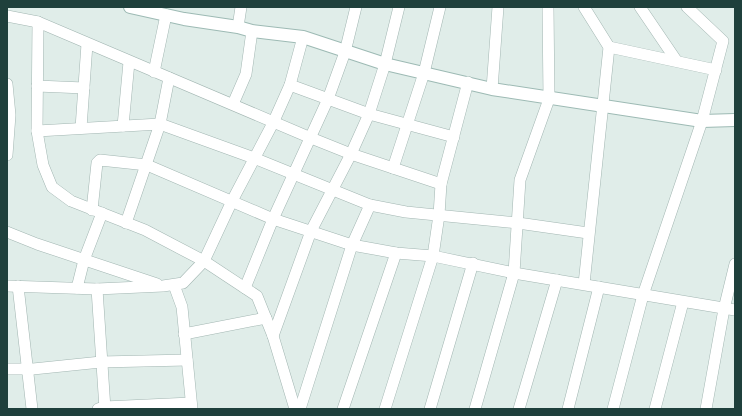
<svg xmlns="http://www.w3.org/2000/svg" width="742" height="416" font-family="'Noto Sans',sans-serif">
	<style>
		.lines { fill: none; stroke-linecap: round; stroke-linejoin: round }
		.minor-casing { stroke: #a2b6b2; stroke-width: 12 }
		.secondary-casing { stroke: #9dbab4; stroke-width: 14 }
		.minor { stroke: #fff; stroke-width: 11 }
		.secondary { stroke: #fff; stroke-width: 12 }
	</style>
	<rect width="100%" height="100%" fill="#e0ede9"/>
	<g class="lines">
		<defs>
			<g id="minor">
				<polyline points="640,7 676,60"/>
				<polyline points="7,16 38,22 311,138 351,154 441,184"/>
				<polyline points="38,22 37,131 43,165 52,187 71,201 145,230 204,261 257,296 273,336 295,409"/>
				<polyline points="238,27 241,7"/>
				<polyline points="609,47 716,70"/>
				<polyline points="154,72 166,15"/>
				<polyline points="7,84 10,115 7,155"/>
				<polyline points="290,85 369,114 454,137"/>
				<polyline points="37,86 84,88"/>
				<polyline points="492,89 498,7"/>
				<polyline points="233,104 246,74 252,31"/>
				<polyline points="123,126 129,62"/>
				<polyline points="81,128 87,44"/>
				<polyline points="37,131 160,124 254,158 370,205 406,212 518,223 588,233"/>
				<polyline points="393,168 424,73 440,7"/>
				<polyline points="92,210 97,163 100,160 147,165 273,219 352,245 396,253 433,256 514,273 735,310"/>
				<polyline points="126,223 160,124 169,78"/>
				<polyline points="7,232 37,244 157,284"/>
				<polyline points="584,284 609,47 584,7"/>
				<polyline points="174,285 182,307 192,409"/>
				<polyline points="7,286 97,289 163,286 183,283 204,261 232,201 273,123 290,85 303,37"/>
				<polyline points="18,286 32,409"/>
				<polyline points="77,288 84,260 102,213"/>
				<polyline points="245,288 273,219 328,99 345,52 356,7"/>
				<polyline points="97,289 105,409"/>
				<polyline points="184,334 266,318"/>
				<polyline points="273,336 311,231 351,154 369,114 385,64 399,7"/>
				<polyline points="7,369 33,369 101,362 187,360"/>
				<polyline points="98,409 104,407 191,403"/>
				<polyline points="300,409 352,245 370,205"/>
				<polyline points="343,409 396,253"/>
				<polyline points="385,409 433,256 439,215 441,184 468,82"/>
				<polyline points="430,409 473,263"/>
				<polyline points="475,409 514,273 520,180 549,99 548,7"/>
				<polyline points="519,409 557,280"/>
				<polyline points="568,409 599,287"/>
				<polyline points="613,409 643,295 702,121 723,41 687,7"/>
				<polyline points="655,409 683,302"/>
				<polyline points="706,409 724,309 735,264"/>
			</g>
			<polyline id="secondary" points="130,7 184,19 238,27 252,31 303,37 385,64 492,89 702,121 735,120"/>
		</defs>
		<!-- minor casing -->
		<use href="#minor" class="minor-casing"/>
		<!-- secondary casing -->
		<use href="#secondary" class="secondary-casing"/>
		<!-- minor -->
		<use href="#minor" class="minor"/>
		<!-- secondary -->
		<use href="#secondary" class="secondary"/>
	</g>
	<!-- border -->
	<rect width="742" height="416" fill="none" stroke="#1f403c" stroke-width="16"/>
</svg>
